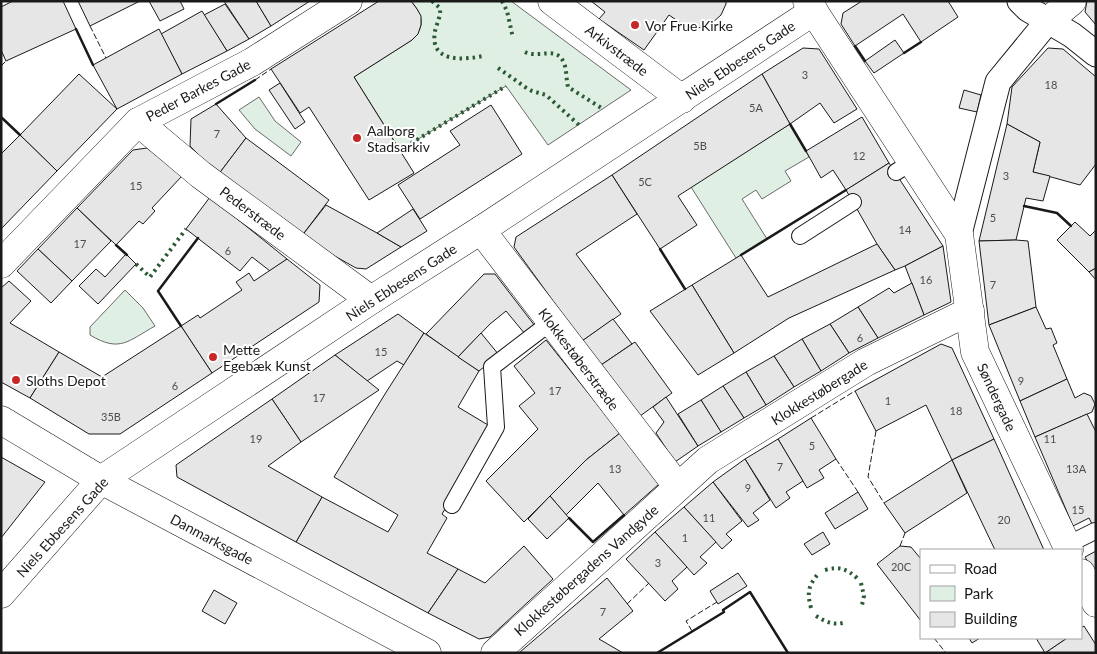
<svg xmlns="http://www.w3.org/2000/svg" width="1097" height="654" font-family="Lato,sans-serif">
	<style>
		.green { fill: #e0efe3; stroke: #6a6a6a }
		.building { fill: #e6e6e6; stroke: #1a1a1a }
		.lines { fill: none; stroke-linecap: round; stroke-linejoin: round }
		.service-casing { stroke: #1a1a1a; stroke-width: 18 }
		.pedestrian-casing { stroke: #1a1a1a; stroke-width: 27 }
		.minor-casing { stroke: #1a1a1a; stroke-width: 29 }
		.tertiary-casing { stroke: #1a1a1a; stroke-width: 29 }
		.service { stroke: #fff; stroke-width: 16 }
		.pedestrian { stroke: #fff; stroke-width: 25 }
		.minor { stroke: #fff; stroke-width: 28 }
		.tertiary { stroke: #fff; stroke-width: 28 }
		.hedge { stroke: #2b5a34; stroke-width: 4; stroke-dasharray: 2.5 4; stroke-linecap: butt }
		.fence { stroke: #1a1a1a; stroke-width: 1; stroke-dasharray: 6 2.5; stroke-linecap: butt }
		.wall { stroke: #1a1a1a; stroke-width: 2.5 }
		.poi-dot { fill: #c62828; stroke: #fff; stroke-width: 2 }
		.labels { text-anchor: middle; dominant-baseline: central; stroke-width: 4; stroke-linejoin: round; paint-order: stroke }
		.number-label { font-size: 11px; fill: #4d4d4d }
		.poi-label { font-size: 14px; fill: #1a1a1a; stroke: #fff; text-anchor: start }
		.street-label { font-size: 14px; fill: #1a1a1a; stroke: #fff }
	</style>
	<rect width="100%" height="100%" fill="#fff"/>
	<!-- green -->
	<g class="green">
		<path d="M411,1H511L631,90L548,145L506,86L400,150L354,77L412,40C426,26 423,15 411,1Z"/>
		<polygon points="259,97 275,121 301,142 291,156 255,129 239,110"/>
		<polygon points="790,124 809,157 785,171 791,181 762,199 756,190 742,199 767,239 736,258 691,187"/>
		<path d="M125,290L143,308L155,326C128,341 120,353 90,335V327Z"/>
	</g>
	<!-- building -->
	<g class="building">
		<polygon points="13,1 63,1 76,29 6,61 1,50 1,7"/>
		<polygon points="78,1 140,1 90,26"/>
		<polygon points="149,1 180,1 184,9 160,21"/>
		<polygon points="224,1 256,1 271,26 249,39"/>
		<polygon points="256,1 310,1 271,26"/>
		<polygon points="379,1 411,1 417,9 421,16 421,25 418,34 412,40 354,77 414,173 369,200 309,107 300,113 271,69"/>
		<polygon points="591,1 726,1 726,4 721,15 711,24 698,28 685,26 669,15 644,50 599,19 605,12"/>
		<polygon points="862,1 948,1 958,17 921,42 903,14 855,46 841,24 843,13"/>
		<polygon points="1087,1 1096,1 1096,25 1085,12"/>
		<polygon points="225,4 249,39 227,51 204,15"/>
		<polygon points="202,11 227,51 182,74 161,34"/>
		<polygon points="159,29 182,74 117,109 93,65"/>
		<polygon points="895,40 904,53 874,73 865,61"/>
		<polygon points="803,48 819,49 857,109 834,123 820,103 790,124 762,74"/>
		<polygon points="1048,48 1063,49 1096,77 1096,164 1080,185 1033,172 1040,142 1007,124 1012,87"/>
		<polygon points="79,74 117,109 57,171 20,135"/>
		<polygon points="762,74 790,124 678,196 697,225 660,249 612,175"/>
		<polygon points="280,83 305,122 295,129 269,90"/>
		<polygon points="964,90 981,95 977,112 959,108"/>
		<polygon points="216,104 246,138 218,175 190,146 191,119"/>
		<polygon points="491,105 522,154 420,219 398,185 460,145 450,131"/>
		<polygon points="862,117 889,163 846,190 833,170 821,178 806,151"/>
		<polygon points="1007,124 1040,142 1033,172 1050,176 1043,201 1026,198 1016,240 979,241"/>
		<polygon points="20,135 57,171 1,229 1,154"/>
		<polygon points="246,138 329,200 301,237 218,175"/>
		<polygon points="147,148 182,176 152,208 155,211 143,224 139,221 116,245 77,208 133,150"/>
		<polygon points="889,163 943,246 905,266 895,270 877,244 846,190"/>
		<polygon points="612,175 637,214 576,254 621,314 582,341 514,247 516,237"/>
		<polygon points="210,197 287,259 270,271 252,257 240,271 186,229"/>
		<polygon points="326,205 377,233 401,247 366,269 356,268 301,237"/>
		<polygon points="77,208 111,241 72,281 38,249"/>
		<polygon points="413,209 427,231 401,247 377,233"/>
		<polygon points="1075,222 1090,236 1096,230 1096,268 1089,272 1057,240"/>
		<polygon points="1016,240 1028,241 1036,307 989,325 979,241"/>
		<polygon points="877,244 895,270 789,318 734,353 692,285 741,255 768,297"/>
		<polygon points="943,246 951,302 924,315 905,266"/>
		<polygon points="38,249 72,281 51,303 17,271"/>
		<polygon points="126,254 136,264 98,304 79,286 96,269 105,277"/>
		<polygon points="287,259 320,285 319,302 212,373 181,326 198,315 200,318 242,290 236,282 249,273 254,281"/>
		<polygon points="1096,268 1096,280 1089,272"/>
		<polygon points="484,274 495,274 535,326 525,334 506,311 490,324 458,357 426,334"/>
		<polygon points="9,281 31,301 10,323 59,352 30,398 1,382 1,288"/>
		<polygon points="912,283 924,315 878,338 858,307 889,288 894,293"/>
		<polygon points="692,285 734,353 698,375 650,311"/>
		<polygon points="858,307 878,338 849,353 830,324"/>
		<polygon points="1036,307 1046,329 1051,328 1057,343 1053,345 1067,379 1020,401 989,325"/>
		<polygon points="398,314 424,333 404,365 397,361 367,381 335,355"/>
		<polygon points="613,319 632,344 601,365 582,341"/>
		<polygon points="830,324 849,353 821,371 802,339"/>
		<polygon points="181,326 212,373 120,434 89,434 30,398 59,352 102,377"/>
		<polygon points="424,333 479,371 458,407 493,428 442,514 447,518 427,553 458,569 428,613 296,542 322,497 388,532 398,515 334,477 385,394"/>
		<polygon points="481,333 499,355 479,371 458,357"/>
		<polygon points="802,339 821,371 794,387 774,356"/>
		<polygon points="546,340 620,433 586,460 524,522 486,481 538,429 519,406 535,393 514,366"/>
		<polygon points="635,342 672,393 640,416 601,365"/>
		<polygon points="941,344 952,348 994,439 952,460 926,405 876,431 855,391"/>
		<polygon points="335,355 379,390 301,442 272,399"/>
		<polygon points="774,356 794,387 766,405 746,372"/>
		<polygon points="746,372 766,405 744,418 723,386"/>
		<polygon points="1067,379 1075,398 1084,393 1091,396 1095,404 1092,412 1035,437 1020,401"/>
		<polygon points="723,386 744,418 721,432 701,400"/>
		<polygon points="666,397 698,446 675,462 656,433 664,422 653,407"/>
		<polygon points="272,399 301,442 268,466 322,497 296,542 177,477 176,465"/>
		<polygon points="701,400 721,432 698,446 678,414"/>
		<polygon points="1087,414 1096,432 1096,532 1089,518 1073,526 1035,437"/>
		<polygon points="811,418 836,459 819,470 824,478 807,488 778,439"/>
		<polygon points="620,433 659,484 624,515 598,483 566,515 550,496 586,460"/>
		<polygon points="778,439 803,481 786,492 790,498 776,508 745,459"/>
		<polygon points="994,439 1044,550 995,550 952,460"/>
		<polygon points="1,457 45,482 1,538"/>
		<polygon points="745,459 770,500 753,513 759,520 748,527 713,482"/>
		<polygon points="952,460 967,493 905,533 884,503"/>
		<polygon points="713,482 742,521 726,534 732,540 722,549 684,507"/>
		<polygon points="858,492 868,509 835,529 825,513"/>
		<polygon points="550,496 569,518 547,539 528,519"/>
		<polygon points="684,507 716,542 700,557 707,563 694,575 655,532"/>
		<polygon points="655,532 687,567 672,581 678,589 665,601 626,559"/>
		<polygon points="823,532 830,544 812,555 804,544"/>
		<polygon points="524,546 553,579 490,637 479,639 428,613 458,569 485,583"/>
		<polygon points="900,546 911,547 921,559 921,621 877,564"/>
		<polygon points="1096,551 1096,575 1085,557"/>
		<polygon points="738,573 747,586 718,604 710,591"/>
		<polygon points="607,578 633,611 599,639 623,653 521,653 520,652"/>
		<polygon points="214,590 237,603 225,624 202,611"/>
		<polygon points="1084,626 1096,645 1096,653 1045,653 1067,638 1081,638 1081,628"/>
		<polygon points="969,638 980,638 972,643"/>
		<polygon points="1036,638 1067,638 1045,653"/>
	</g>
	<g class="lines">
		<defs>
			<g id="service">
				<polyline points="896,172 912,162"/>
				<polyline points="800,236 853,202"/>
				<polyline points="452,505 496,427 492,367 551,322"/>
				<polyline points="1067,545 1095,531"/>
			</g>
			<g id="pedestrian">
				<polyline points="1020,1 1028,9 1072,35 1096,54"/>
				<polyline points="959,234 998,82 1048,21"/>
			</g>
			<g id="minor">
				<polyline points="552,1 682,99"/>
				<polyline points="807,1 959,234 975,352 1069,550"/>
				<polyline points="1048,21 1072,1"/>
				<polyline points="138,122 201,175 371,300"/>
				<polyline points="481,230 678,487"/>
				<polyline points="1,264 138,122 252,62 348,1"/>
				<polyline points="1081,573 1096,603"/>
				<polyline points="1,594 101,480 371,300 481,230 814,11"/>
				<polyline points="495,653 708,460 866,362 970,311"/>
			</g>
			<polyline id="tertiary" points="1,420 101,480 427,653"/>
		</defs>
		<!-- service casing -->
		<use href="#service" class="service-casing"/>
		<!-- pedestrian casing -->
		<use href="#pedestrian" class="pedestrian-casing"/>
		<!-- minor casing -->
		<use href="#minor" class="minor-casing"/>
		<!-- tertiary casing -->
		<use href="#tertiary" class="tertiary-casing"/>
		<!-- service -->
		<use href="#service" class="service"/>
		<!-- pedestrian -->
		<use href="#pedestrian" class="pedestrian"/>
		<!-- minor -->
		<use href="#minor" class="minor"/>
		<!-- tertiary -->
		<use href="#tertiary" class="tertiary"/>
		<!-- hedge -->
		<g class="hedge">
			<path d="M432,1L440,8C441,16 437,23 435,31C429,63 463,60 483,56"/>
			<polyline points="502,1 507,11 513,38"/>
			<path d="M525,52C538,59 557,45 564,63C567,71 566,79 568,87L603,109"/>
			<polyline points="498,68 525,87 532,91 546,95 579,125"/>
			<polyline points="400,150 506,86"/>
			<polyline points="136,264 150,277 186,229"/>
			<path d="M825,570C840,566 847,569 858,579"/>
			<polyline points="861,583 864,596 862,605"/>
			<path d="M811,608C807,593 808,586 818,574"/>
			<path d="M816,616C826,622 834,626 846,622"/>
		</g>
		<!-- fence -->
		<g class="fence">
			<polyline points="90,26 106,58"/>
			<polyline points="1,66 6,61"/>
			<polyline points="255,80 271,69"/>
			<polyline points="811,418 855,391"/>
			<polyline points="876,431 868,477 884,503"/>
			<polyline points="836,459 858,492"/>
			<polyline points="900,546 905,533"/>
			<polyline points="627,604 649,583"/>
			<polyline points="692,631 686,621 717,602"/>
			<polyline points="934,638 946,653"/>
		</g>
		<!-- wall -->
		<g class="wall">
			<polyline points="76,29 93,65"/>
			<polyline points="855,46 865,61"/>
			<polyline points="904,53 921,42"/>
			<polyline points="216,104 255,80"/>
			<polyline points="1,117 20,135"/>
			<polyline points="790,124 806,151"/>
			<polyline points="1024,206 1057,213 1071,226"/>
			<polyline points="116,245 127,255"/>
			<polyline points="660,249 685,289"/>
			<polyline points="741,255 846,190"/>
			<polyline points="181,326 158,291 198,238"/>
			<polyline points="569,518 593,542 624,515"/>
			<polyline points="657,653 724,612 723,610 750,592 788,653"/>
		</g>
	</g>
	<!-- markers -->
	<g class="poi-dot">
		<circle cx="635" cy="25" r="5"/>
		<circle cx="357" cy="138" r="5"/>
		<circle cx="213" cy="357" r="5"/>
		<circle cx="16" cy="380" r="5"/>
	</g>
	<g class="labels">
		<!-- number labels -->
		<g class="number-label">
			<text x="805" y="74">3</text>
			<text x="1051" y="84">18</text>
			<text x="756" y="107">5A</text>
			<text x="217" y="133">7</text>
			<text x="700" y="145">5B</text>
			<text x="859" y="155">12</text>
			<text x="1006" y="175">3</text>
			<text x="645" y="181">5C</text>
			<text x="136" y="185">15</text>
			<text x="993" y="217">5</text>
			<text x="905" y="229">14</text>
			<text x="80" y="243">17</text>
			<text x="228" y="250">6</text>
			<text x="926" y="279">16</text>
			<text x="993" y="284">7</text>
			<text x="860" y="337">6</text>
			<text x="381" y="351">15</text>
			<text x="1021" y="380">9</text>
			<text x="175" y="385">6</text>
			<text x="555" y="390">17</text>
			<text x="319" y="397">17</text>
			<text x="888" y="400">1</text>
			<text x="956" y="410">18</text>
			<text x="111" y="416">35B</text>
			<text x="256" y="438">19</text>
			<text x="1050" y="438">11</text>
			<text x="812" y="445">5</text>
			<text x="780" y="466">7</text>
			<text x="615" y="468">13</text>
			<text x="1076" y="468">13A</text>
			<text x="748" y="487">9</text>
			<text x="1078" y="509">15</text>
			<text x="709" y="517">11</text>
			<text x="1004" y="519">20</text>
			<text x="685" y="537">1</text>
			<text x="658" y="562">3</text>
			<text x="901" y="566">20C</text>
			<text x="603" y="611">7</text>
		</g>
		<!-- poi labels -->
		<g class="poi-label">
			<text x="645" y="25">Vor Frue Kirke</text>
			<text x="367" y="130">Aalborg<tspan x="367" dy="16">Stadsarkiv</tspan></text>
			<text x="223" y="349">Mette<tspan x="223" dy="16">Egebæk Kunst</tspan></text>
			<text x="26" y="380">Sloths Depot</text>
		</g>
		<!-- street labels -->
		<g class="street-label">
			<text transform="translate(617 50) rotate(37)">Arkivstræde</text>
			<text transform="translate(740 60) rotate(-34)">Niels Ebbesens Gade</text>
			<text transform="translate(198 90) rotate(-28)">Peder Barkes Gade</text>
			<text transform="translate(253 213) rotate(37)">Pederstræde</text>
			<text transform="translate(401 282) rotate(-33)">Niels Ebbesens Gade</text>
			<text transform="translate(579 359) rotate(53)">Klokkestøberstræde</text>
			<text transform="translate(819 392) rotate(-32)">Klokkestøbergade</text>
			<text transform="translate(997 397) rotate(65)">Søndergade</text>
			<text transform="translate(62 527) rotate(-48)">Niels Ebbesens Gade</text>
			<text transform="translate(212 539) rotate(28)">Danmarksgade</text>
			<text transform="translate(586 570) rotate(-42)">Klokkestøbergadens Vandgyde</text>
		</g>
	</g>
	<!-- border -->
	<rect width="1097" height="654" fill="none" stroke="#1a1a1a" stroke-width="5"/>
	<!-- legend -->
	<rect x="920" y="549" width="162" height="90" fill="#ffffff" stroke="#a3a3a3"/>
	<rect x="930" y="565" width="25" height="8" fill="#ffffff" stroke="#a3a3a3"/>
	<text x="964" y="574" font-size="15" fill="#1a1a1a">Road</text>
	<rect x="930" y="586" width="25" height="15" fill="#e0efe3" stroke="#a3a3a3"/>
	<text x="964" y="599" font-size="15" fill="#1a1a1a">Park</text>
	<rect x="930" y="612" width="25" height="15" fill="#e6e6e6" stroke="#a3a3a3"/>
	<text x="964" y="624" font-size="15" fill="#1a1a1a">Building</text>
</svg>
